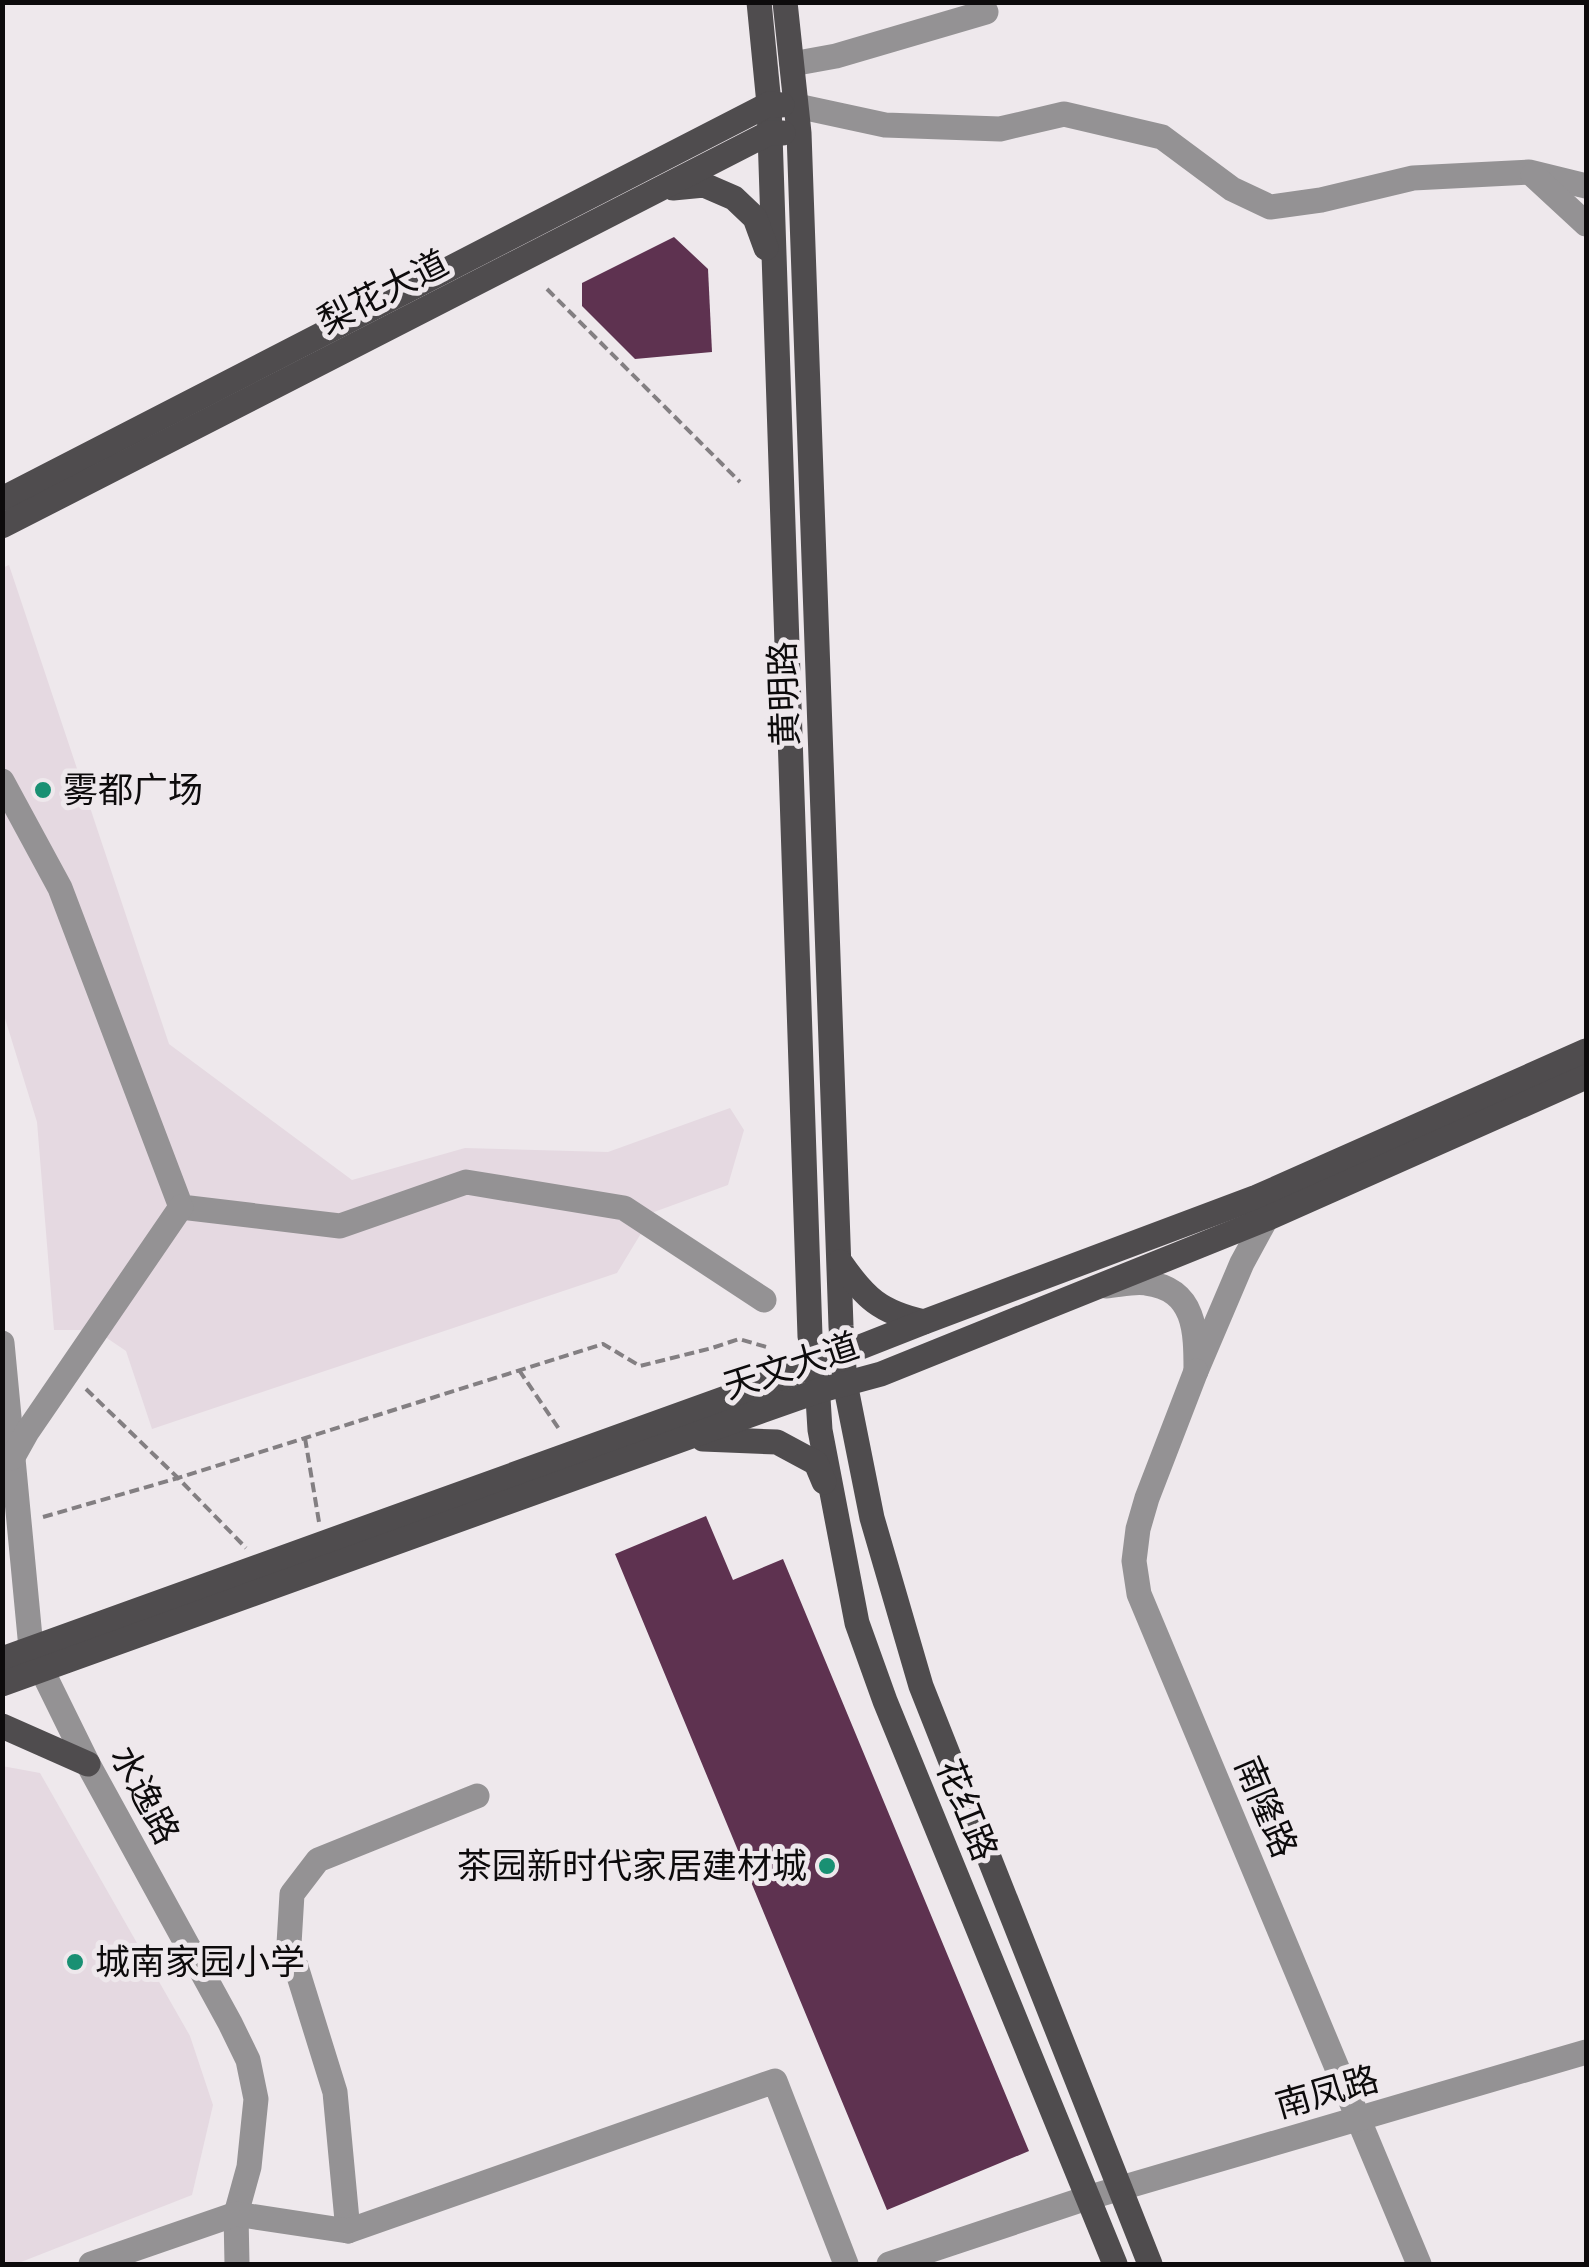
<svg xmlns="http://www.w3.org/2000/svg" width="1589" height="2267" font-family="'Zilla Slab','Noto Sans SC',serif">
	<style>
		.built { fill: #e5d9e1 }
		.building { fill: #5e3250 }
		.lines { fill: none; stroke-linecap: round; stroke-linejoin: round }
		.path { stroke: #837f82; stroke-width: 4; stroke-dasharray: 10 5; stroke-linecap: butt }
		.minor { stroke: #949294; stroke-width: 25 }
		.major { stroke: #4f4c4e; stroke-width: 25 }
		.poi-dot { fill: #199073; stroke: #eee8ec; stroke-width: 4 }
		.labels { text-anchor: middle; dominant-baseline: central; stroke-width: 10; stroke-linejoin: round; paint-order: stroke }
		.street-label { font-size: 35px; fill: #0d0b0c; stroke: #eee8ec }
		.poi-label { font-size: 35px; fill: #0d0b0c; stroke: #eee8ec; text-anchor: start }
	</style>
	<rect width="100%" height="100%" fill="#eee8ec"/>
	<!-- built -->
	<g class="built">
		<polygon points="9,565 169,1044 352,1180 465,1148 608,1152 730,1108 744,1130 728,1185 654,1212 617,1273 152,1429 126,1351 95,1330 54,1330 37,1122 3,1012 2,568"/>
		<polygon points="2,1766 40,1773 190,2036 213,2105 192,2195 16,2264 2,2264"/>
	</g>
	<!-- building -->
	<g class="building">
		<polygon points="674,237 708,269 712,352 635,359 582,306 582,283"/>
		<polygon points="706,1516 733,1580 783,1559 1029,2151 887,2210 615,1554"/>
	</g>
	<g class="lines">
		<!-- path -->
		<g class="path">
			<polyline points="547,289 740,482"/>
			<polyline points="519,1370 561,1432"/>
			<polyline points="86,1389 178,1478 246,1548"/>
			<polyline points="305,1438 319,1522"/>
			<polyline points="43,1517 178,1478 603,1344 640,1366 712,1348 739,1339 770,1348"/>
		</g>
		<!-- minor -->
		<g class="minor">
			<polyline points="792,64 836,56 986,12"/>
			<polyline points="797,106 885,125 1000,129 1064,114 1162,137 1232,189 1270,207 1321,200 1413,178 1529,172 1586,186"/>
			<polyline points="1533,175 1586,224"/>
			<polyline points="2,781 60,888 181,1207 340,1226 466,1182 624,1208 764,1300"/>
			<path d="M1106,1286C1119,1285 1134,1281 1146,1283C1196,1289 1196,1332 1196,1371L1242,1263L1266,1219"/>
			<polyline points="2,1343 31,1648 88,1764 230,2023 248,2060 256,2099 249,2167 236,2214 237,2264"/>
			<polyline points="1196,1371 1147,1498 1138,1529 1134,1561 1139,1594 1419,2264"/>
			<polyline points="9,1458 13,1457 27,1432 181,1207"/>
			<polyline points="348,2231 335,2092 289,1944 292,1894 318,1860 477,1796"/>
			<polyline points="91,2264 236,2214 348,2231 775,2081 846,2264"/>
			<polyline points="889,2264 1087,2198 1586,2052"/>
		</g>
		<!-- major -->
		<g class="major">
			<polyline points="759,2 769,104 810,1336 816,1366 820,1430 857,1623 885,1701 1115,2264"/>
			<polyline points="785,2 799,133 841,1326 845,1383 872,1518 921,1686 1150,2264"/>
			<polyline points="673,188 704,185 734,198 755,218 766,248"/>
			<polyline points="2,499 769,104 782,105"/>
			<polyline points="2,526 769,133 783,133"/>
			<path d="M840,1262C865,1298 880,1312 924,1322"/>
			<polyline points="703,1439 777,1442 816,1463 824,1482"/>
			<polyline points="2,1659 779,1379 924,1322 1257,1197 1586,1051"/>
			<polyline points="2,1684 761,1411 818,1391 881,1374 1266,1219 1586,1077"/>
			<polyline points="2,1726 88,1764"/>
		</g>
	</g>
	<!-- markers -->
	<g class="poi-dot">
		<circle cx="43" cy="790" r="10"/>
		<circle cx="827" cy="1866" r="10"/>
		<circle cx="75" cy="1962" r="10"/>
	</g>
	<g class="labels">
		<!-- street labels -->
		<g class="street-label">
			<text transform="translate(383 292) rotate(-27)">梨花大道</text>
			<text transform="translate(784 694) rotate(-92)">黄明路</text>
			<text transform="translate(791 1366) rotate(-18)">天文大道</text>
			<text transform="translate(145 1795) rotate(62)">水逸路</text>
			<text transform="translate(1266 1807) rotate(67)">南隆路</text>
			<text transform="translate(967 1810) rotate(68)">花红路</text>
			<text transform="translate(1327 2092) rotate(-16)">南凤路</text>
		</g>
		<!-- poi labels -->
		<g class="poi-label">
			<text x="63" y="790">雾都广场</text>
			<text x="807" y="1866" text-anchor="end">茶园新时代家居建材城</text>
			<text x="95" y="1962">城南家园小学</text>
		</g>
	</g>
	<!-- border -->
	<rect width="1589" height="2267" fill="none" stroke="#0d0b0c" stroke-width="10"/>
</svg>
